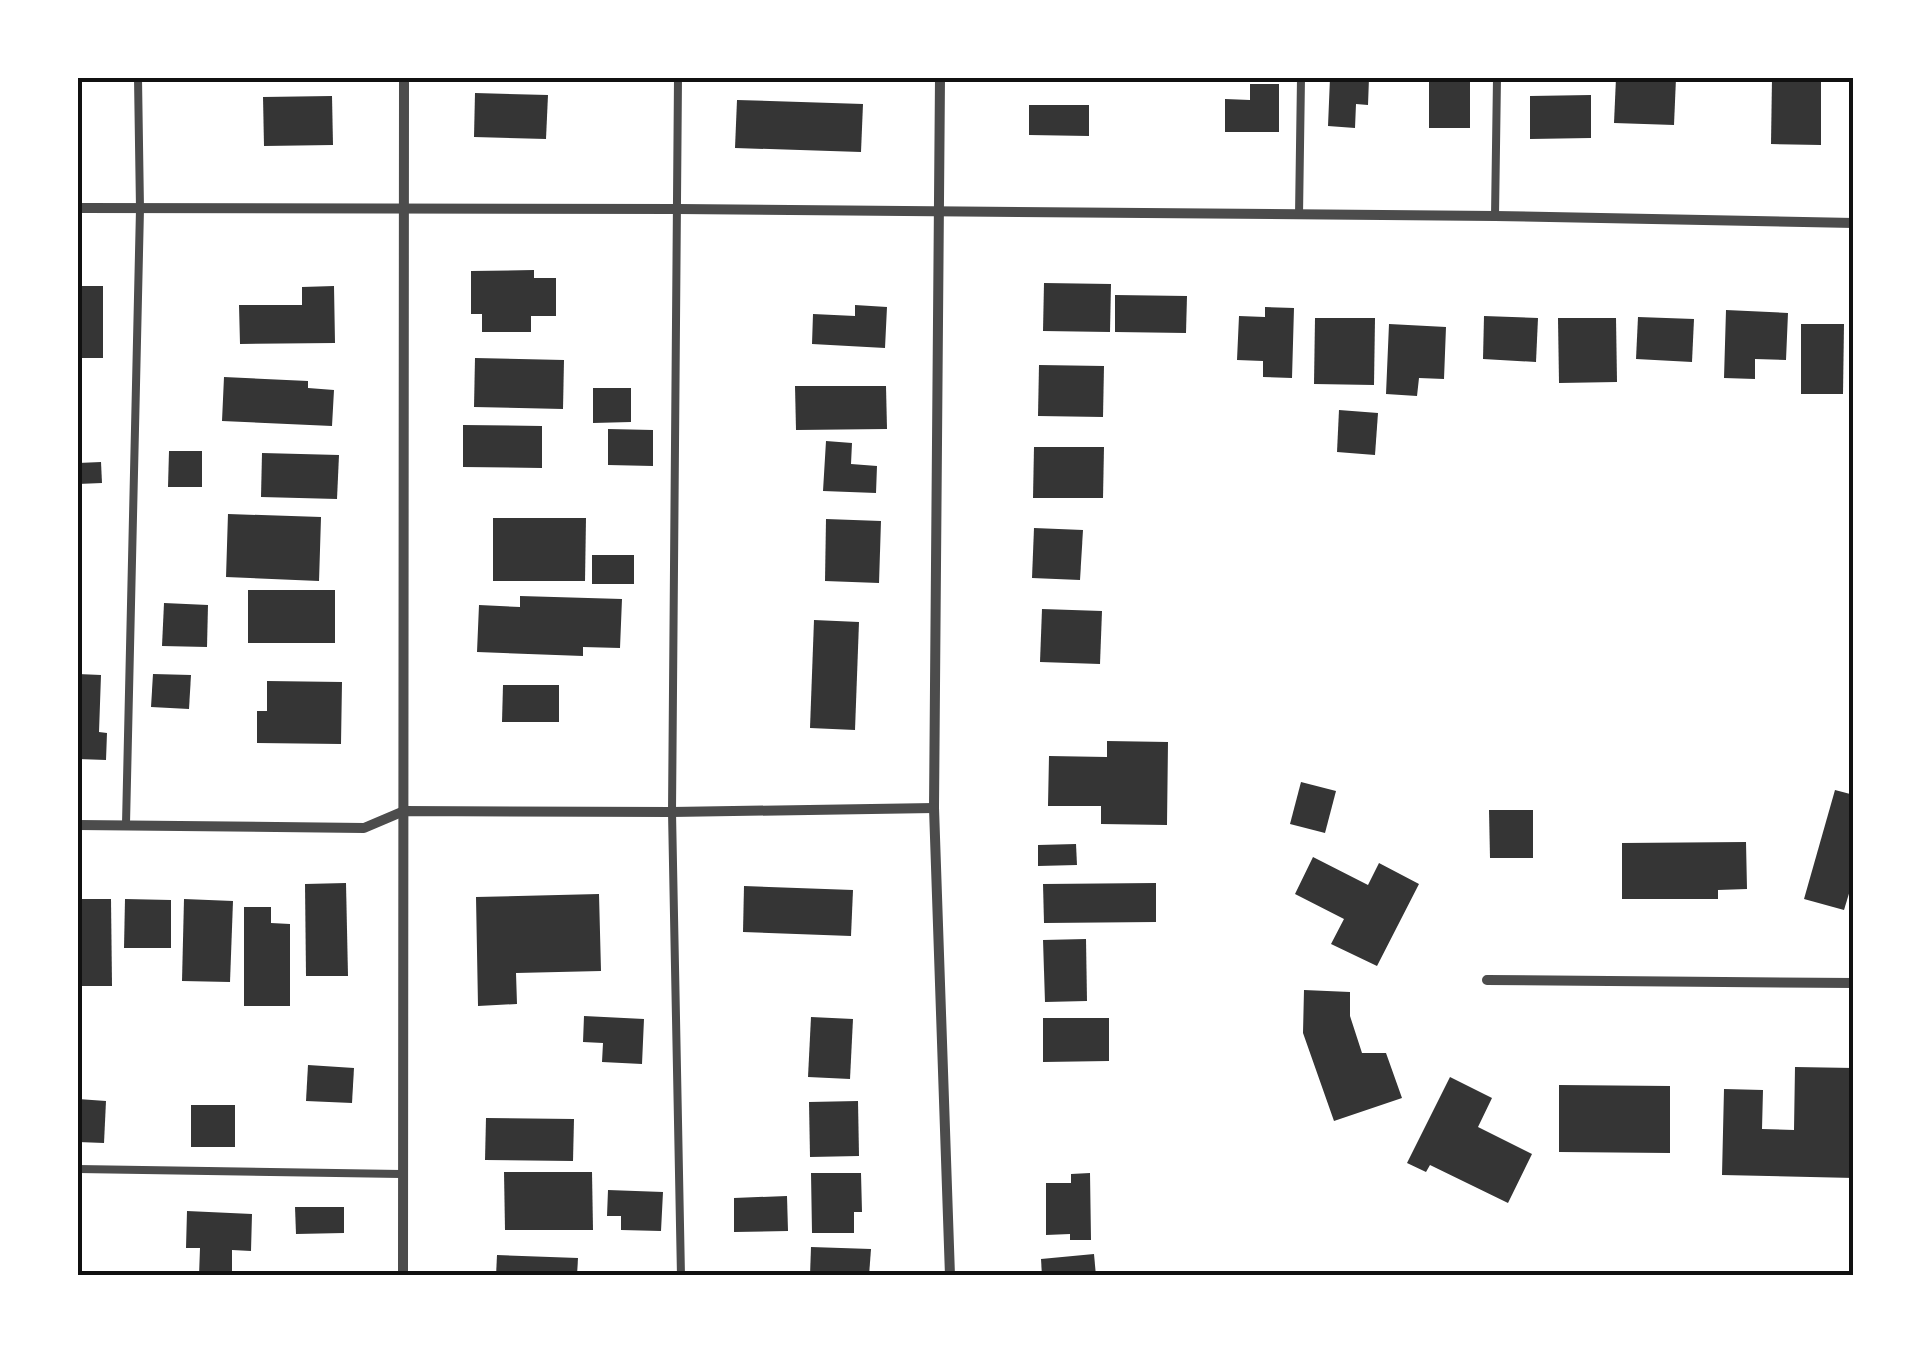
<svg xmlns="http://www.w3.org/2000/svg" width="1931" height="1353" font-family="'Times New Roman',serif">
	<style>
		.building { fill: #353535 }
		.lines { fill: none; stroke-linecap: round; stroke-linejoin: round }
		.service { stroke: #4c4c4c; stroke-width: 8 }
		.minor { stroke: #4c4c4c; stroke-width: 10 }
		.neatline { fill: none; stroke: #111; stroke-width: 4 }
	</style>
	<rect width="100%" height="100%" fill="#fff"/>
	<!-- building -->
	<g class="building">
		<polygon points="1330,78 1369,78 1368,105 1356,104 1355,128 1328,126"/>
		<rect x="1429" y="78" width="41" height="50"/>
		<polygon points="1616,78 1676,78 1674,125 1614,123"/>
		<polygon points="1772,78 1821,78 1821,145 1771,144"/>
		<polygon points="1250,84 1279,84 1279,132 1225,132 1225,99 1250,100"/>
		<polygon points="475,93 548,95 546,139 474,137"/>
		<polygon points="1591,95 1591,138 1530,139 1530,96"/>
		<polygon points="332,96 333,145 264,146 263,97"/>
		<polygon points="737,100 863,104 861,152 735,148"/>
		<polygon points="1029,105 1089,105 1089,136 1029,135"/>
		<polygon points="534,270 534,278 556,278 556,316 531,316 531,332 482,332 482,314 471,314 471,271"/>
		<polygon points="1044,283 1111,284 1110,332 1043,331"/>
		<rect x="78" y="286" width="25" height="72"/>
		<polygon points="334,286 335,343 240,344 239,305 302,305 302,287"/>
		<polygon points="1115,295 1187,296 1186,333 1115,332"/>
		<polygon points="855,305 887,307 885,348 812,344 813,314 855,316"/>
		<polygon points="1265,307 1294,308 1292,378 1263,377 1263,361 1237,360 1239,316 1265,317"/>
		<polygon points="1726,310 1788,313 1786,360 1755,359 1755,379 1724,378"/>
		<polygon points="1484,316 1538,318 1536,362 1483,359"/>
		<polygon points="1638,317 1694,319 1692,362 1636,359"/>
		<polygon points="1315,318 1375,318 1374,385 1314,384"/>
		<polygon points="1558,318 1616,318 1617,382 1559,383"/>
		<polygon points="1389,324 1446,327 1444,379 1419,378 1417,396 1386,394"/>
		<polygon points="1801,324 1844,324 1843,394 1801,394"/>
		<polygon points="475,358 564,360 563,409 474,407"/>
		<polygon points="1039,365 1104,366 1103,417 1038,416"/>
		<polygon points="224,377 308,381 308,388 334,390 332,426 222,421"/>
		<polygon points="795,386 886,386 887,429 796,430"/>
		<polygon points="593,388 631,388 631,422 593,423"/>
		<polygon points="1339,410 1378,413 1375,455 1337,452"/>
		<polygon points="463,425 542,426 542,468 463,467"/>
		<polygon points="608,429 653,430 653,466 608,465"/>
		<polygon points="826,441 852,443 851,464 877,466 876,493 823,491"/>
		<polygon points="1034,447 1104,447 1103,498 1033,498"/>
		<polygon points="169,451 202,451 202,487 168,487"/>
		<polygon points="262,453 339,455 337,499 261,497"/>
		<polygon points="101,462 102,483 78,484 78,463"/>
		<polygon points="228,514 321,517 319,581 226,577"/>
		<polygon points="493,518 586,518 585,581 493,581"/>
		<polygon points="826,519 881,521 879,583 825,581"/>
		<polygon points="1034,528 1083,530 1080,580 1032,578"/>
		<rect x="592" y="555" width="42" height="29"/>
		<rect x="248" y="590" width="87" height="53"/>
		<polygon points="520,596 622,599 620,648 583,647 583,656 477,652 479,605 520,607"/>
		<polygon points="164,603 208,605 207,647 162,646"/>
		<polygon points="1042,609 1102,611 1100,664 1040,662"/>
		<polygon points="814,620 859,622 855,730 810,728"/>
		<polygon points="78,674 101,675 99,732 107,733 106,760 78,759"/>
		<polygon points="153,674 191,675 189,709 151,707"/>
		<polygon points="267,681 342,682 341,744 257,743 257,711 267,711"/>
		<polygon points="503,685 559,685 559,722 502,722"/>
		<polygon points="1107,741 1168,742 1167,825 1101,824 1101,806 1048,806 1049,756 1107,757"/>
		<polygon points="1301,782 1336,791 1325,833 1290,824"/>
		<polygon points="1835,790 1854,795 1854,877 1844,910 1804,899"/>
		<polygon points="1489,810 1533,810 1533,858 1490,858"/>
		<polygon points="1746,842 1747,889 1718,890 1718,899 1622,899 1622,843"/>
		<polygon points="1076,844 1077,865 1038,866 1038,845"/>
		<polygon points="1313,857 1368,885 1379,863 1419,884 1377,966 1331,944 1344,919 1295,894"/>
		<polygon points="346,883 348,976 306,976 305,884"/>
		<polygon points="1156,883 1156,922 1044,923 1043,884"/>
		<polygon points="744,886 853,890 851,936 743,932"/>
		<polygon points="599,894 601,971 516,973 517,1004 478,1006 476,897"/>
		<polygon points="78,899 111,899 112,986 78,986"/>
		<polygon points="125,899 171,900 171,948 124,948"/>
		<polygon points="184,899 233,901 230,982 182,981"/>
		<polygon points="244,907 271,907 271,923 290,924 290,1006 244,1006"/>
		<polygon points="1086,939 1087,1001 1045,1002 1043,940"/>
		<polygon points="1304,990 1350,992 1350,1016 1362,1053 1386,1053 1402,1098 1334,1121 1303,1033"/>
		<polygon points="584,1016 644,1019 642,1064 602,1062 603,1043 583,1042"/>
		<polygon points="811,1017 853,1019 850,1079 808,1077"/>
		<polygon points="1043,1018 1109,1018 1109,1061 1043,1062"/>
		<polygon points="308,1065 354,1068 352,1103 306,1101"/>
		<polygon points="1795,1067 1854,1068 1854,1178 1722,1175 1724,1089 1763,1090 1762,1129 1794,1130"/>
		<polygon points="1450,1077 1492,1098 1478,1127 1532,1154 1508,1203 1430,1165 1426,1172 1407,1163"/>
		<polygon points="1559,1085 1670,1086 1670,1153 1559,1152"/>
		<polygon points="78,1099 106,1101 104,1143 78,1142"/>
		<polygon points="858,1101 859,1156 810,1157 809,1102"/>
		<rect x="191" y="1105" width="44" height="42"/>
		<polygon points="486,1118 574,1119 573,1161 485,1160"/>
		<polygon points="504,1172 592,1172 593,1230 505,1230"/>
		<polygon points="811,1173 861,1173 862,1212 854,1212 854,1233 812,1233"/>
		<polygon points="1090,1173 1091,1240 1070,1240 1070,1234 1046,1235 1046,1183 1071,1183 1071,1174"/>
		<polygon points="608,1190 663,1192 661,1231 621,1230 621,1216 607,1216"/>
		<polygon points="787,1196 788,1231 734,1232 734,1198"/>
		<polygon points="295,1207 344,1207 344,1233 296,1234"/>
		<polygon points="187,1211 252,1214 251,1251 232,1250 232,1276 199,1276 200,1248 186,1248"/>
		<polygon points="811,1247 871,1249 869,1276 810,1276"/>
		<polygon points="1094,1254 1096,1276 1042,1276 1041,1259"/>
		<polygon points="497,1255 578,1258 577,1276 496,1276"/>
	</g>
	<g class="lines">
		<!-- service -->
		<g class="service">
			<polyline points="678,78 672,812 681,1276"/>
			<polyline points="1299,215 1301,78"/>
			<polyline points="1495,216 1497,78"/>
			<polyline points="126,824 140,209 138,78"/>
			<polyline points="78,1169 401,1174"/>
		</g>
		<!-- minor -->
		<g class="minor">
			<polyline points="940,78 934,808 950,1276"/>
			<polyline points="78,208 678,209 1495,216 1854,223"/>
			<polyline points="78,825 364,828 404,811 672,812 934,808"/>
			<polyline points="1487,980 1854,983"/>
			<polyline points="403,1276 404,78"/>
		</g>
	</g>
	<!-- border -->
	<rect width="1931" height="1353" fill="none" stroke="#ffffff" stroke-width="160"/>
	<rect x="80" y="80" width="1771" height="1193" class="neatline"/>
</svg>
